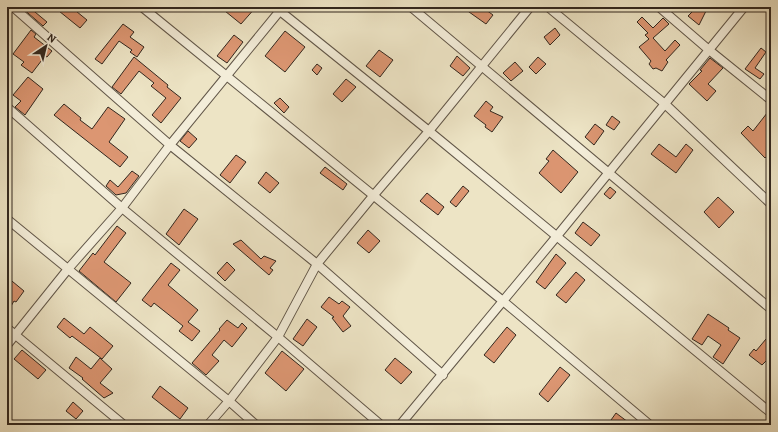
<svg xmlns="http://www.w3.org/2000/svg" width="778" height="432" font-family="Alegreya,serif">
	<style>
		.building { fill: #dc9672; stroke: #32271e }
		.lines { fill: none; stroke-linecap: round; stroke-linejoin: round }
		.minor-casing { stroke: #615648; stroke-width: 10 }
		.minor { stroke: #f3edd9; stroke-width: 8 }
	</style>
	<rect width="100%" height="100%" fill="#ede4c5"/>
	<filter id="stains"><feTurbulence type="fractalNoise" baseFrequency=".005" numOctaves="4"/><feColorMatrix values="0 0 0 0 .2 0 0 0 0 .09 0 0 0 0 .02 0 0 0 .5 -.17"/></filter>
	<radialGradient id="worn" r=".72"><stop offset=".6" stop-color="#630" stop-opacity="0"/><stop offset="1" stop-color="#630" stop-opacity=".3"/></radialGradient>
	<!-- building -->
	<g class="building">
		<polygon points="21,7 29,7 47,22 43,26"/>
		<polygon points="54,7 71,7 87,20 80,28"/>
		<polygon points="220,7 256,7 241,24"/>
		<polygon points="462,7 482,7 493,15 486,24"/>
		<polygon points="697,7 708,7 699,25 688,16"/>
		<polygon points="642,17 653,28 663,18 669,24 653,38 665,51 675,40 680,45 666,60 668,62 662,71 656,68 653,69 649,64 651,61 639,47 649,39 645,35 648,33 637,22"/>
		<polygon points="123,24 134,32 130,37 144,47 137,57 130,52 132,50 119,41 102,64 95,59"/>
		<polygon points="555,28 560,35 550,45 544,37"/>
		<polygon points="31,30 36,34 34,37 52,51 47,57 45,56 32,73 21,65 24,62 13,54"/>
		<polygon points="285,31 305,47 285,72 265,56"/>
		<polygon points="234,35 243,42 227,63 217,56"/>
		<polygon points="761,48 766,52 755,68 764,74 760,79 745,69"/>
		<polygon points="379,50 393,60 380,77 366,66"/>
		<polygon points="457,56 470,68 463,76 450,66"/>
		<polygon points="134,57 168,85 167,87 181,98 161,123 152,115 166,98 151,86 154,83 139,71 121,94 112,87"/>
		<polygon points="538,57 546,64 536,74 529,67"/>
		<polygon points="710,58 723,68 708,84 716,91 707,101 689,84 702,71 700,70"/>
		<polygon points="515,62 523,71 511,81 503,73"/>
		<polygon points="317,64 322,68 317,75 312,70"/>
		<polygon points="28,77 43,89 25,115 15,107 21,101 13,95"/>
		<polygon points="346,79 356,87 342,102 333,94"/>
		<polygon points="280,98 289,107 284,113 274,103"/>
		<polygon points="486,101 493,107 490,111 503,117 492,132 485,127 486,125 474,116"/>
		<polygon points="64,104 81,118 80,120 92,129 108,107 125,119 109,142 128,157 120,167 54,115"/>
		<polygon points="771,108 771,152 765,158 741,133 748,126 753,131"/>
		<polygon points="612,116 620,122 614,130 606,125"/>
		<polygon points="595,124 604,131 594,145 585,137"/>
		<polygon points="188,131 197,139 189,148 180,141"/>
		<polygon points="659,144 676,157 686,144 693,150 676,173 651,154"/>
		<polygon points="553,150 578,172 561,193 539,173 549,161 546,159"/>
		<polygon points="236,155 246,162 230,183 220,175"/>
		<polygon points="325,167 347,184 343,190 320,173"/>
		<polygon points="132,171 139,176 126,193 116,195 106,186 110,180 118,187"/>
		<polygon points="266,172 279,183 270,193 258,183"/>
		<polygon points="463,186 469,191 456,207 450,202"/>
		<polygon points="610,187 616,192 610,199 604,194"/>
		<polygon points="427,193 444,207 438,215 420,201"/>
		<polygon points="718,197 734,212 719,228 704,212"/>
		<polygon points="184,209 198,219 179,245 166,234"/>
		<polygon points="583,222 600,235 591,246 575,233"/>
		<polygon points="117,226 126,233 104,262 131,283 116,302 79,271 93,253 95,255"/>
		<polygon points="368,230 380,241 369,253 357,243"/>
		<polygon points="241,240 261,259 264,256 276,261 270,268 273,270 269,275 233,244"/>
		<polygon points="556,254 566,263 545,289 536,282"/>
		<polygon points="227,262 235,270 225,281 217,273"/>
		<polygon points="171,263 180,270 168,285 198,310 188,322 200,331 192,341 179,331 183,326 154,303 151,307 142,300"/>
		<polygon points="576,272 585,280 566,303 556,295"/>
		<polygon points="7,277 24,291 16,302 14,301 7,313"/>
		<polygon points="329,297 339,304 342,301 350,307 343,316 351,326 343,332 332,318 334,317 321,307"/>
		<polygon points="708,314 729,328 728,330 740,338 723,364 713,357 721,345 708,336 702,345 692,339"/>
		<polygon points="64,318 84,334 90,327 113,346 102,359 72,336 70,338 57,327"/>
		<polygon points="307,319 317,327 303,346 293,339"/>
		<polygon points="227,320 238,328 242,323 247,328 232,347 224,340 212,355 219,361 206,375 192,363 220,330 219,329"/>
		<polygon points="507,327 516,335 494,363 484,355"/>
		<polygon points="766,339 771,343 771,363 767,360 762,365 749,355 754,349 756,351"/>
		<polygon points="22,350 46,370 38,379 14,359"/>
		<polygon points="282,351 304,369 286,391 265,373"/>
		<polygon points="76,357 91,369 100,358 112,369 100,383 113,393 104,398 82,379 83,378 69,368"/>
		<polygon points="395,358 412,372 401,384 385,370"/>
		<polygon points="560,367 570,375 548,402 539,394"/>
		<polygon points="160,386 188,408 180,419 152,397"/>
		<polygon points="73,402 83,411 76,419 66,411"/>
		<polygon points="616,413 632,425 616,425 611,420"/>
	</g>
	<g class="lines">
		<defs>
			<g id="minor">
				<polyline points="13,7 170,145 317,264 443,375"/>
				<polyline points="142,7 503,301 650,425"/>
				<polyline points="275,7 429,131 771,413"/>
				<polyline points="411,7 771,309"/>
				<polyline points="548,7 665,104 771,204"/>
				<polyline points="659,7 709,50 771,100"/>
				<polyline points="7,107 122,208 278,337 381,425"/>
				<polyline points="7,219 68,269 122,208 170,145 283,7"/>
				<polyline points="7,328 124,425"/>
				<polyline points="7,345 68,269 229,401 256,425"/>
				<polyline points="208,425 229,401 278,337 317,264 373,196 429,131 530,7"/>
				<polyline points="400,425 557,236 744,7"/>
			</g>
		</defs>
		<!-- minor casing -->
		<use href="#minor" class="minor-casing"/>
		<!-- minor -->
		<use href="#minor" class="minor"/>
	</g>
	<!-- margin -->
	<rect width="778" height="432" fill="none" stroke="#ede4c5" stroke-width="24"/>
	<rect x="8" y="8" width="762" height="416" fill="none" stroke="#32271e" stroke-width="2"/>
	<rect x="12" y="12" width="754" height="408" fill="none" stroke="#32271e"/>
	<!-- north arrow -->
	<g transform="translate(46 46) rotate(35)" stroke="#f3edd9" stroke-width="3" paint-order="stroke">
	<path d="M0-3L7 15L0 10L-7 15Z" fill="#32271e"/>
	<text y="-6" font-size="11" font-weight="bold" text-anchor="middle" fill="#32271e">N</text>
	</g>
	<rect width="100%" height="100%" filter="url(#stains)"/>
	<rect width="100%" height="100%" fill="url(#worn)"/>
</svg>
